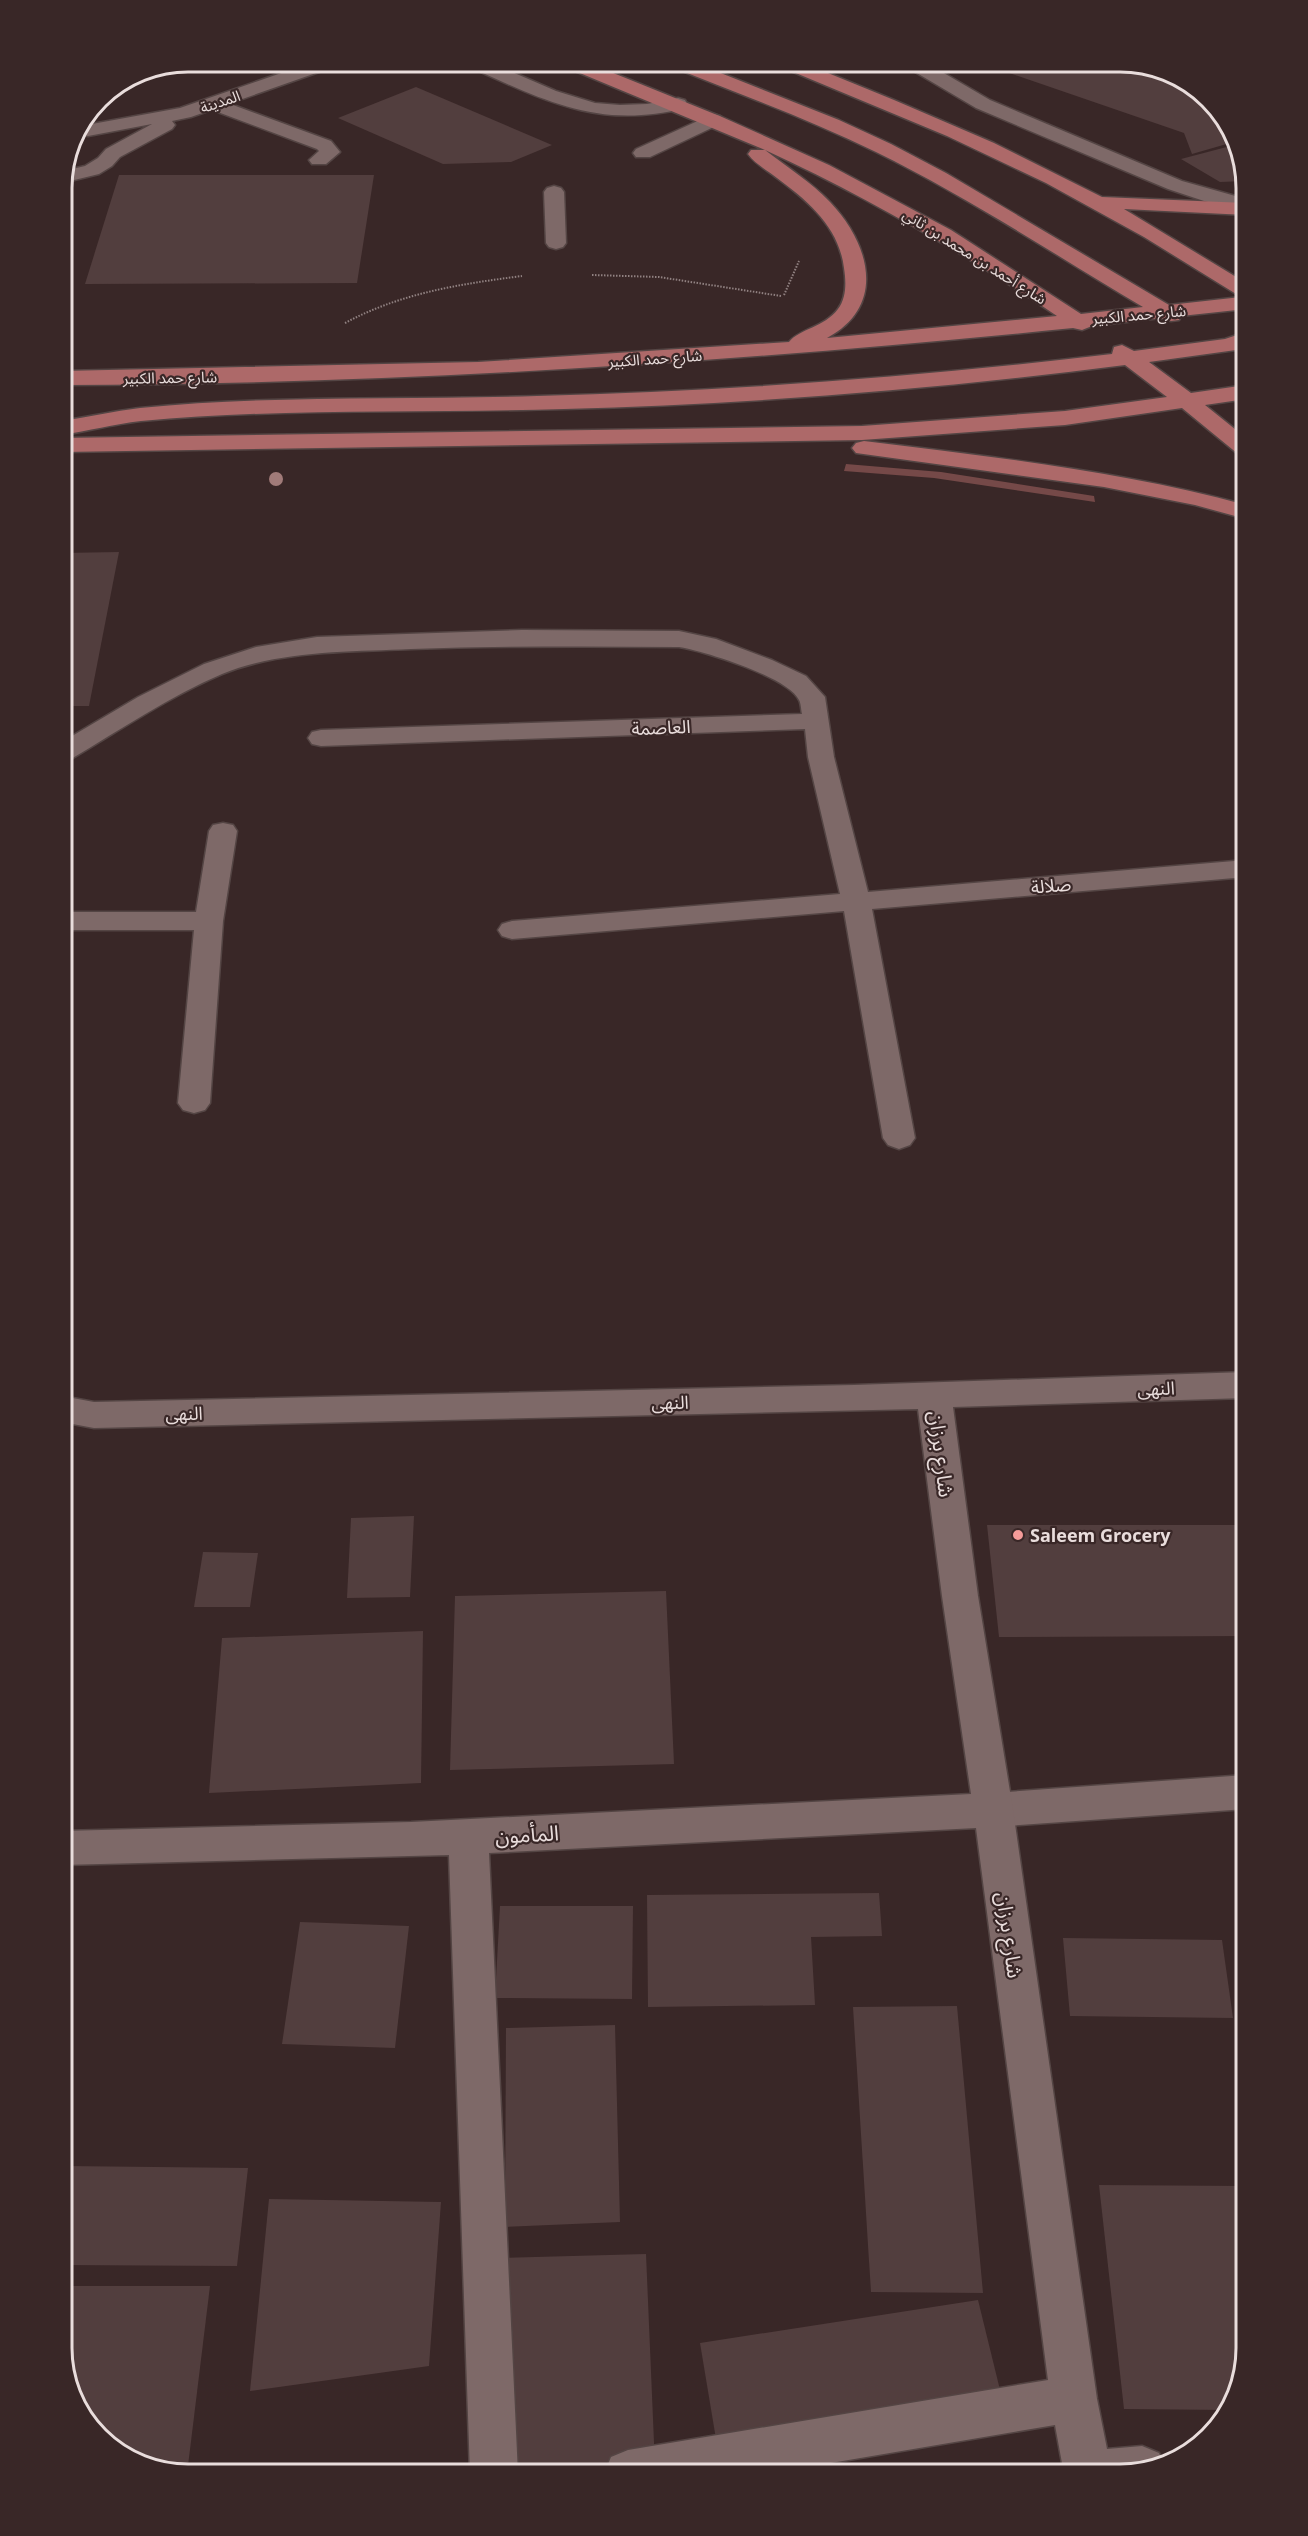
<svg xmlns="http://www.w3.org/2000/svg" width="1308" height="2536" font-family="'Open Sans','Noto Sans Arabic',sans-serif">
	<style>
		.green { fill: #754948 }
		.building { fill: #523e3e }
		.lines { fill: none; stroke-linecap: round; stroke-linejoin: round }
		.service-casing { stroke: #544544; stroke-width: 3 }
		.minor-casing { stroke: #544544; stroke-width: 3 }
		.primary-casing { stroke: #544544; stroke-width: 3 }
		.path { stroke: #908181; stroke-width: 2; stroke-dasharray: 1.5 1.5; stroke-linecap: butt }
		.service { fill: #7e6968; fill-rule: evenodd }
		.minor { fill: #7e6968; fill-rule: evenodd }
		.primary { fill: #ad6969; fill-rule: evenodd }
		.tree { fill: #a17b79 }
		.poi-dot { fill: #f59b99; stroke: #392727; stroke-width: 2 }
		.labels { text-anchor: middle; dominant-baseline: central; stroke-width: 4.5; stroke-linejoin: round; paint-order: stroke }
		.far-street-label { font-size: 15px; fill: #e9dddc; stroke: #392727 }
		.street-label { font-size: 18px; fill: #e9dddc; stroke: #392727 }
		.poi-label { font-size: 18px; font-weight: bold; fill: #e9dddc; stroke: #392727; text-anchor: start }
		.near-street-label { font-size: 21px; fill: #e9dddc; stroke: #392727 }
		.rim { fill: none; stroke: #e9dddc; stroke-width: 3 }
	</style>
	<rect width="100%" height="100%" fill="#392727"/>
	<!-- green -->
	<polygon class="green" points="846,464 941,472 1094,496 1095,502 934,478 844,471"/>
	<!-- building -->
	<g class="building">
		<polygon points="999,62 1128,62 1197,88 1237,141 1192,154 1184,133 986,65"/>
		<polygon points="416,87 552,145 511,162 443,164 338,118"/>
		<polygon points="1238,144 1245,181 1220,182 1181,159"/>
		<polygon points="119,175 374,175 357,283 85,284"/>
		<polygon points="119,552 89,706 62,706 62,553"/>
		<polygon points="414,1516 410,1597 347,1598 351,1518"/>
		<polygon points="987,1525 1246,1525 1246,1636 999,1637"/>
		<polygon points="203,1552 258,1553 250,1607 194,1607"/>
		<polygon points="666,1591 674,1764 450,1770 455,1596"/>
		<polygon points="423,1631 421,1783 209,1793 222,1638"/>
		<polygon points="879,1893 882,1936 811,1937 815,2005 648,2007 647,1895"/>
		<polygon points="500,1906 633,1906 632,1999 495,1998"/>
		<polygon points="300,1922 409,1926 395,2048 282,2044"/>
		<polygon points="1063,1938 1222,1940 1233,2018 1070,2016"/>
		<polygon points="957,2006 983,2293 871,2292 853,2007"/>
		<polygon points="615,2025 620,2222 505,2227 506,2028"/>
		<polygon points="64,2166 248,2168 237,2266 62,2265 62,2183"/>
		<polygon points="1099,2185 1243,2186 1246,2207 1246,2348 1227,2410 1124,2409"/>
		<polygon points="269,2199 441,2202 429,2366 250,2391"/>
		<polygon points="646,2254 655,2466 501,2473 502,2258"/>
		<polygon points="62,2286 210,2286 187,2474 180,2474 111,2448 71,2396 61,2348"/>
		<polygon points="978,2300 1002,2398 717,2445 700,2343"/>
	</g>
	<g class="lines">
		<defs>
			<g id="service">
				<polygon points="214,98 331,141 340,152 326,164 312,164 309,160 319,151 317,149 207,108 205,104 207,100"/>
				<polygon points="713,114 720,116 723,120 720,124 650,157 636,157 633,153 636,149"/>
				<polygon points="554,186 561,188 564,192 566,243 563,247 556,249 549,247 546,243 544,192 547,188"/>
				<path d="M522,630L679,631L716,639L772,660L806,676L825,697L834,757L868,892L1246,860V877L872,909L915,1138L910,1145L899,1149L888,1145L883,1138L844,911L512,939L502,936L498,930L502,924L512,921L840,894L808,757L805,729L321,746L312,744L308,738L312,732L321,730L802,714C801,710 801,703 799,700C788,677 704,651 679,647C589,646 500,646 411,649C348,652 282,650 222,674C170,696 120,730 71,759L62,761V742L138,697L204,664L256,647L317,637Z"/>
				<polygon points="223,823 233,825 237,831 223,921 210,1103 205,1110 194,1113 183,1110 178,1103 194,930 62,930 62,912 196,912 209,831 213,825"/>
				<polygon points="1246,1775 1246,1809 993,1827 979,1822 973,1810 979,1798 993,1793"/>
			</g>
			<g id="minor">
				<polygon points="313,62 338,62 336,66 191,117 172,121 175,125 172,129 120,157 112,166 99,174 62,183 64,171 85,166 98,158 106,149 152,124 88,136 81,134 78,130 81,126 180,108"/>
				<path d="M465,62H489L556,91L595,103L620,105L647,104L678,98L685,100L687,104L685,108C598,130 544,100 467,66Z"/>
				<polygon points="903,62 925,62 990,100 1182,181 1246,199 1246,211 1204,201 1168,189 976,108 905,66"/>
				<polygon points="1246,1372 1246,1398 953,1407 978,1596 1013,1810 1097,2399 1107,2449 1142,2446 1159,2453 1164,2466 1120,2474 1064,2474 1055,2425 766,2474 604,2474 611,2457 628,2450 1048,2380 976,1828 489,1853 518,2474 470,2474 449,1855 62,1865 62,1831 411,1822 971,1794 942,1596 918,1409 94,1428 62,1422 62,1396 94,1402 854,1385"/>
			</g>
			<g id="primary">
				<path d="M561,62H586L722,117L829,165L951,230L1081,314L1143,307C1055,255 968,197 876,152C809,119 739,94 670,66L668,62H693L839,120L891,144L946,173L1169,305L1241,297L1144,237L1046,183L947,136L779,66L777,62H801L894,100L994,143L1102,197L1246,203V215L1124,209L1246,283V309L1181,316L1179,320L1171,321L1161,318L1092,326L1082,330L1073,328C737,362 400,384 62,385V371L478,362L789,342C799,329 825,327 838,309C847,297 846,281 844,268C839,227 808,201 777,178C767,170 755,164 748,154L751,150H765L563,66ZM765,150C867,197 964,253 1057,316L827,338C887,306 870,244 830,202C811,182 787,167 765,150Z"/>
				<path d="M1246,332V346L1236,350L1149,362L1191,393L1246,385V399L1205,405L1246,438V456L1238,454L1182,408L1065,425L862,440L62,452V438L862,426L1065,411L1167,397L1125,365C939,389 752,404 564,409C424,413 281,408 141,421C114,424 88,431 62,435V421C88,417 114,411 140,408C270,395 406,400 537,396C730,391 921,377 1112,354L1114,347L1122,345L1134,351L1225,339Z"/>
				<path d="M864,441C993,457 1121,471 1246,505V519L1195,505L1104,487L856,453L852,448L856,443Z"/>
			</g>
		</defs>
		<!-- service casing -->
		<use href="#service" class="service-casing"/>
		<!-- minor casing -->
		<use href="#minor" class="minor-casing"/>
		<!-- primary casing -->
		<use href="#primary" class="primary-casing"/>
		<!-- path -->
		<g class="path">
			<polyline points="592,275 659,277 781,296"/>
			<polyline points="784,295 799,261"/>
			<path d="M345,323C401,293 460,284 522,276"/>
		</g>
		<!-- service -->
		<use href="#service" class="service"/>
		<!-- minor -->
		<use href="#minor" class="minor"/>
		<!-- primary -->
		<use href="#primary" class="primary"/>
	</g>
	<!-- trees -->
	<circle class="tree" cx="276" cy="479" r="7"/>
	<!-- markers -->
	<circle class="poi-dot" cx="1018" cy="1535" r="6"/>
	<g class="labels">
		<!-- far-street labels -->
		<g class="far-street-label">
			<text transform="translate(220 101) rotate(-19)">المدينة</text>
			<text transform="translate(975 256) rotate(32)">شارع أحمد بن محمد بن ثاني</text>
			<text transform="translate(1139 314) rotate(-5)">شارع حمد الكبير</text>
			<text transform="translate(655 358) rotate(-4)">شارع حمد الكبير</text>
			<text transform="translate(170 377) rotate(-1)">شارع حمد الكبير</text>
		</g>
		<!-- street labels -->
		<g class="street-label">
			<text transform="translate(661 727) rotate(-2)">العاصمة</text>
			<text transform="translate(1051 885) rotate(-5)">صلالة</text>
			<text transform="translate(1156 1388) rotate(-2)">النهى</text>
			<text transform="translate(670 1402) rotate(-1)">النهى</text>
			<text transform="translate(184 1413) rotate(-1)">النهى</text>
		</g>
		<!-- poi labels -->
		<g class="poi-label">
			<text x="1030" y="1535">Saleem Grocery</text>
		</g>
		<!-- near-street labels -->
		<g class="near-street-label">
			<text transform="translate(942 1454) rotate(83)">شارع برزان</text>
			<text transform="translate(527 1834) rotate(-3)">المأمون</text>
			<text transform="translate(1010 1935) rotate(82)">شارع برزان</text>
		</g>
	</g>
	<!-- crop -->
	<path d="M0 0H1308V2536H0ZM188 72H1120A116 116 0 0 1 1236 188V2348A116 116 0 0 1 1120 2464H188A116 116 0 0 1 72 2348V188A116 116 0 0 1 188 72Z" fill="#392727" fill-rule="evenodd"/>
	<path class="rim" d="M188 72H1120A116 116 0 0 1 1236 188V2348A116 116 0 0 1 1120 2464H188A116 116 0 0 1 72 2348V188A116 116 0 0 1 188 72Z"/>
</svg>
